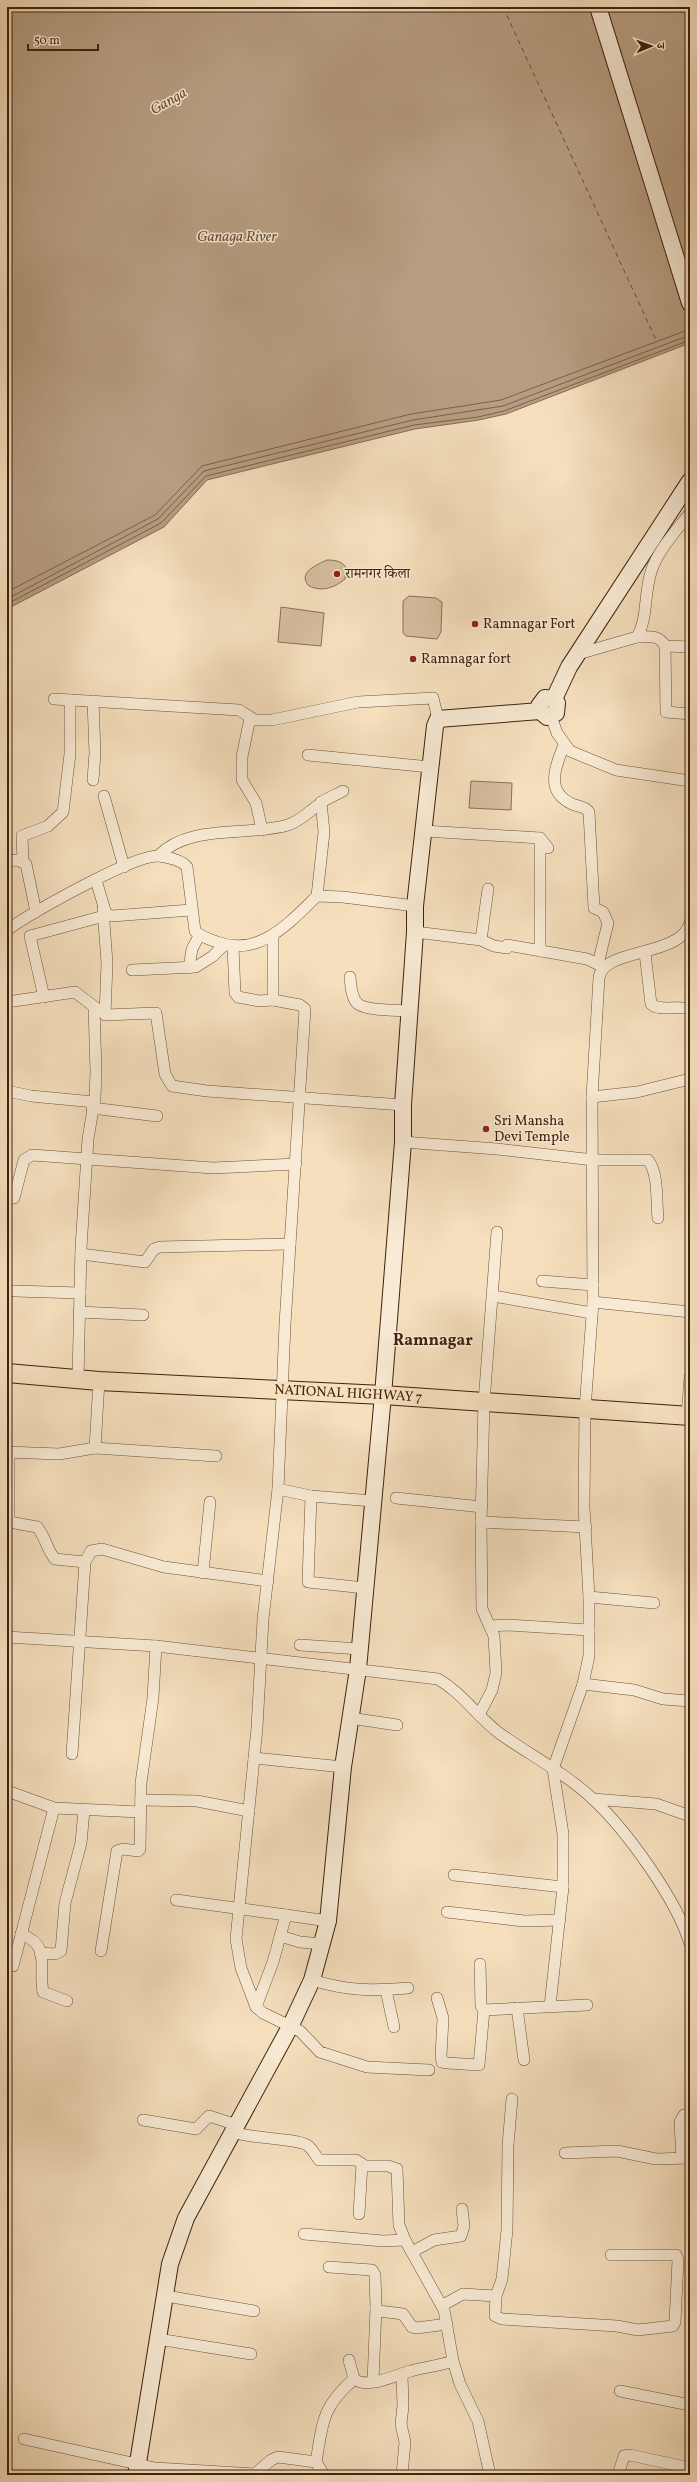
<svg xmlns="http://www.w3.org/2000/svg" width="697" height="2482" font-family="Vollkorn,'Noto Serif Devanagari',serif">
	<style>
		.green { fill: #d6bf9f; stroke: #8a7056 }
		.water { fill: #b79e82; stroke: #876c54 }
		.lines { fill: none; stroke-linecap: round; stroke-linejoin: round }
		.shore { stroke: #7b6048; stroke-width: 1 }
		.ferry { stroke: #694d37; stroke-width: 1; stroke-dasharray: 5 4; stroke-linecap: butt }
		.minor-casing { stroke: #6c503a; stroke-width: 12 }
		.secondary-casing { stroke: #3f210e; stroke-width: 18 }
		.primary-casing { stroke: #3f210e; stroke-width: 20 }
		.minor { stroke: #f8ead4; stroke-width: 11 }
		.secondary { stroke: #f8ead4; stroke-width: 16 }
		.primary { stroke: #f5dfbd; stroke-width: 18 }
		.poi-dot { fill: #8f2418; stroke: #f8ead4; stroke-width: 1.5 }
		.labels { text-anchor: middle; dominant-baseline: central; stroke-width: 3; stroke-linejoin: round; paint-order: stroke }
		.poi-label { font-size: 14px; fill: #3f210e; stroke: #f8ead4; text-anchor: start }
		.street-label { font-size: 14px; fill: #3f210e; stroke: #f8ead4 }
		.water-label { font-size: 15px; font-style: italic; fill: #694d37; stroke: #f8ead4 }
		.quarter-label { font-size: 16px; font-weight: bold; fill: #3f210e; stroke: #f8ead4 }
	</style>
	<rect width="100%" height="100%" fill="#f5dfbd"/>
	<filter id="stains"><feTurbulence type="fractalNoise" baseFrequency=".005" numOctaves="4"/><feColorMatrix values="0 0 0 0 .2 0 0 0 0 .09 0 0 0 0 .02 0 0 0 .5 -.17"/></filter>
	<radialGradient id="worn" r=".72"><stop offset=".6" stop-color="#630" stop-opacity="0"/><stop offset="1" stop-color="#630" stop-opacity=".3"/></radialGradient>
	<!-- green -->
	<g class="green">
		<path d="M327,560C336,560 342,561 347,569L345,579C334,588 322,592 309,586C297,573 316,565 327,560Z"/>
		<polygon points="409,596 436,598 442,602 441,632 437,639 406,636 403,633 403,601"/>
		<polygon points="281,607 324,613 321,646 278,642"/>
		<polygon points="471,781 512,783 511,810 469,808"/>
	</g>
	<!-- water -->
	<polygon class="water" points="7,7 690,7 690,343 506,414 479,420 415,429 207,480 164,527 7,609"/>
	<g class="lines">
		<!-- shore -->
		<g class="shore">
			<polyline points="7,592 155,515 202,466 411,414 501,400 690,329"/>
			<polyline points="7,599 158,519 204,471 413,420 503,406 690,335"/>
			<polyline points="7,604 161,523 206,476 414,425 478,417 504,411 690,340"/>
		</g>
		<!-- ferry -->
		<polyline class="ferry" points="503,7 656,340"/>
		<defs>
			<g id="minor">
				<path d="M637,637C648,637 659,634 665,646L666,712L690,714"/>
				<polyline points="665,646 690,647"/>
				<path d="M578,654L637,637C648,618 644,593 651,572C657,551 677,530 690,513"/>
				<polyline points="54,699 239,710 255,720 272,720 358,702 433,698 438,719"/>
				<polyline points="93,701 95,753 93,780"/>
				<polyline points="551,716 557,733 570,751 616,770 690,781"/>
				<polyline points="250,718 242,757 242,780 256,803 262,830"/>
				<path d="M564,745C555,768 545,791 572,804C578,807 585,806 589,812L594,908L603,912L608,923L598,964"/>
				<polyline points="308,755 430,767"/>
				<polyline points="104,796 124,867"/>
				<polyline points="424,831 540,838 548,848"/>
				<polyline points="540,838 540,951"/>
				<path d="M158,856C190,823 247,837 288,825C302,820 309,811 321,803C327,798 336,795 343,791"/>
				<polyline points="7,861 17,860 26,864 36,912"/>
				<polyline points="23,861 22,836 48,826 63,812 70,754 70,700"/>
				<polyline points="96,880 106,914 112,916 191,910"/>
				<polyline points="317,896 324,832 321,802"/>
				<polyline points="103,909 107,963 105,1015 156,1013 165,1074 172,1086 207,1091 403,1105"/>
				<path d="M7,930C30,914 134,854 159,856C167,857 181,860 187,867L195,931C201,937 209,939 217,942C259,958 290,922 317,896L343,897L415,906"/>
				<polyline points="415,932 481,940 494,946 507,948 507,945 587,959 604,967"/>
				<polyline points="273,936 273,1000 300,1005 305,1009 285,1324 278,1489 263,1619 257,1728 236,1939 241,1968 256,2007 263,2013 300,2031 320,2052 367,2067 429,2070"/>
				<polyline points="481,940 488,889"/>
				<polyline points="233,947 235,993 238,997 259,1001 273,1000"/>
				<path d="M645,953L651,1004C659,1012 679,1005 690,1009"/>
				<polyline points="189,968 192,949 199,936"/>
				<polyline points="132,970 196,967 213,956 224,945"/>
				<path d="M350,977C351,985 351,998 358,1004C367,1011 397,1010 409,1011"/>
				<polyline points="44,997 30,936 104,916"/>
				<polyline points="7,1002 75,992 100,1011"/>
				<polyline points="7,1091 31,1096 94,1102"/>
				<polyline points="592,1097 637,1092 690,1079"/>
				<polyline points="92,1108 157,1116"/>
				<path d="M403,1142L497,1149L594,1160H648C659,1174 656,1201 658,1218"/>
				<polyline points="7,1199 14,1198 24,1160 32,1155 213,1168 296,1164"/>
				<polyline points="81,1254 145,1262 154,1249 160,1247 290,1244"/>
				<polyline points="542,1281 593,1285"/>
				<polyline points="15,1291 80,1293"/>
				<polyline points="493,1296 592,1313"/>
				<polyline points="593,1302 690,1312"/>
				<polyline points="79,1312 143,1315"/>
				<polyline points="78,1379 81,1248 88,1139 95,1097 96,1072 94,1007"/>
				<polyline points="687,1416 690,1377"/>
				<polyline points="95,1448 99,1381"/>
				<polyline points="7,1452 59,1454 95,1448 216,1456"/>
				<path d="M9,1453V1522L37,1527C46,1537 46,1549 55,1559L85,1562"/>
				<polyline points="278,1489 311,1496 373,1501"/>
				<polyline points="311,1496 308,1582 365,1588"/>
				<polyline points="396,1498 482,1507"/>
				<polyline points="481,1522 586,1527"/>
				<polyline points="203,1573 210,1502"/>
				<polyline points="589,1597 654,1603"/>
				<polyline points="490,1626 507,1625 589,1630"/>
				<path d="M7,1637L156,1646L438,1679C462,1693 477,1716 499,1733C530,1755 565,1773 593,1799C627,1831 677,1900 690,1944"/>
				<polyline points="300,1645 360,1649"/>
				<polyline points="583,1684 634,1690 663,1699 690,1701"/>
				<polyline points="479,1715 492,1690 496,1673 494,1636 482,1609 481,1522 484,1402 497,1232"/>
				<polyline points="350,1718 397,1725"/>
				<polyline points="72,1754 85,1562 91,1551 102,1549 164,1567 268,1581"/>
				<polyline points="254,1758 343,1767"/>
				<polyline points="7,1791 54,1808 140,1812"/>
				<polyline points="593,1799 656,1804 690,1816"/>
				<polyline points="141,1800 197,1801 249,1811"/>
				<polyline points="454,1875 563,1887"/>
				<polyline points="176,1900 286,1915"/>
				<polyline points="447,1912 524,1921 560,1920"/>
				<path d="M21,1934C52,1946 38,1966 43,1992L67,2001"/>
				<polyline points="280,1936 300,1942 322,1944"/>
				<polyline points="101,1951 117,1851 123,1849 138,1851 140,1849 141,1783 153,1698 156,1646"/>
				<polyline points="40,1953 55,1954 61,1951 65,1903 81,1843 84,1810"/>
				<polyline points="480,1964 481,2006 484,2010 587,2005"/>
				<polyline points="13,1966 54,1808"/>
				<path d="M312,1980C348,1991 371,1991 408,1988"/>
				<polyline points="386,1990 394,2027"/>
				<polyline points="437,1998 443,2018 441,2056 442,2062 447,2063 479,2065 484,2010"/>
				<path d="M550,2006L563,1887V1834L553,1769L583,1684L589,1656V1597L584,1507L585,1409L593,1302L592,1097L599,978C603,947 680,958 690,923"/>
				<polyline points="256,2007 273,1962 286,1915 328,1921"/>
				<polyline points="517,2008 524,2060"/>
				<polyline points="512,2099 508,2145 507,2230 502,2279 496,2296 495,2316 502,2319 617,2326 638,2330 673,2326 675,2322 678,2260 676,2255 611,2255"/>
				<polyline points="143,2120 196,2129 209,2116 237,2125"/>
				<path d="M233,2132C252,2139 295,2138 307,2145C312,2148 315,2155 319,2160H356L365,2166H388L397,2169L399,2225L405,2240L444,2310L453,2361L460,2384L478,2421L490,2475"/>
				<polyline points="565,2153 617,2151 656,2159 690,2158"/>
				<polyline points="682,2158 680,2122 684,2115 690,2115"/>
				<polyline points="359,2214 362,2164"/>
				<polyline points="304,2234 383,2241 405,2240"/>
				<polyline points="412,2252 434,2240 461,2236 464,2226 462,2209"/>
				<polyline points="329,2267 372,2270 375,2275 376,2308 379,2311 403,2314 412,2327 417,2328 447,2324"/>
				<polyline points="166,2296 254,2311"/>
				<polyline points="443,2305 463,2294 496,2296"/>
				<polyline points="158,2339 251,2354"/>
				<path d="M349,2360L354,2379C368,2390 397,2374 411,2371C425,2367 439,2366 453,2361"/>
				<polyline points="402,2375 403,2406 401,2424 405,2442 402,2475"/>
				<polyline points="373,2381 376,2308"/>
				<polyline points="620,2391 690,2405"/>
				<polyline points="24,2439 155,2468 255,2474 271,2460 278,2457 316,2462 324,2475"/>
				<path d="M316,2462C323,2422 321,2408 354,2379"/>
				<polyline points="618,2475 624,2456 630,2455 690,2468"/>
			</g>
			<g id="secondary">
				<polyline points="598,7 690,303"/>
				<polyline points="554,699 569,667 690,481"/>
				<polyline points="136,2475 170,2264 186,2218 291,2025 312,1980 328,1921 343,1767 358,1669 383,1395 403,1142 403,1105 415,932 415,906 435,726 438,719 540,711 547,717 556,713 557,703 554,699 545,698 539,706 540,711"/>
			</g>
			<g id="primary">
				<path id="s1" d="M7,1373L99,1381L383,1395L690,1416"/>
			</g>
		</defs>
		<!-- minor casing -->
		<use href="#minor" class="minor-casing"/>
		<!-- secondary casing -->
		<use href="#secondary" class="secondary-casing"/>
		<!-- primary casing -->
		<use href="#primary" class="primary-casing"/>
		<!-- minor -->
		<use href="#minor" class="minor"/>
		<!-- secondary -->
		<use href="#secondary" class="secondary"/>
		<!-- primary -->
		<use href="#primary" class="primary"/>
	</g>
	<!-- markers -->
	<g class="poi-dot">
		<circle cx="337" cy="574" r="4"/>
		<circle cx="475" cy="624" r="4"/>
		<circle cx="413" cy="659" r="4"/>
		<circle cx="486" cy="1129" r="4"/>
	</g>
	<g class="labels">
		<!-- poi labels -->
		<g class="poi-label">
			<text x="345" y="574">रामनगर किला</text>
			<text x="483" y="624">Ramnagar Fort</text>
			<text x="421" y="659">Ramnagar fort</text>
			<text x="494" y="1121">Sri Mansha<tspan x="494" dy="16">Devi Temple</tspan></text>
		</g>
		<!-- street labels -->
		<g class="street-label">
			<text stroke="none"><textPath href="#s1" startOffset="342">NATIONAL HIGHWAY 7</textPath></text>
		</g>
		<!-- water labels -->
		<g class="water-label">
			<text transform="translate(169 102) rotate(-30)">Ganga</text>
			<text x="237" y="237">Ganaga River</text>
		</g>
		<!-- quarter labels -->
		<g class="quarter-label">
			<text x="433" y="1341">Ramnagar</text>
		</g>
	</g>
	<!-- margin -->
	<rect width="697" height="2482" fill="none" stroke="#f5dfbd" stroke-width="24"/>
	<rect x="8" y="8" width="681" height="2466" fill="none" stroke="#3f210e" stroke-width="2"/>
	<rect x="12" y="12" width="673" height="2458" fill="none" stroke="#3f210e"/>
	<!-- north arrow -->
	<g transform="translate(651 46) rotate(88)" stroke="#f8ead4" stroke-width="3" paint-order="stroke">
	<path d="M0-3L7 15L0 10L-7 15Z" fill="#3f210e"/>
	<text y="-6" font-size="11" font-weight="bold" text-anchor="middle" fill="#3f210e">उ</text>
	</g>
	<!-- scale -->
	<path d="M28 44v6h70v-6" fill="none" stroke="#3f210e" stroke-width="2"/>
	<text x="34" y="44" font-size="12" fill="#3f210e" stroke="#f8ead4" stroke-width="3" paint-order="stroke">50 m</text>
	<rect width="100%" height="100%" filter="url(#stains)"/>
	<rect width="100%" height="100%" fill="url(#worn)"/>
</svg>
